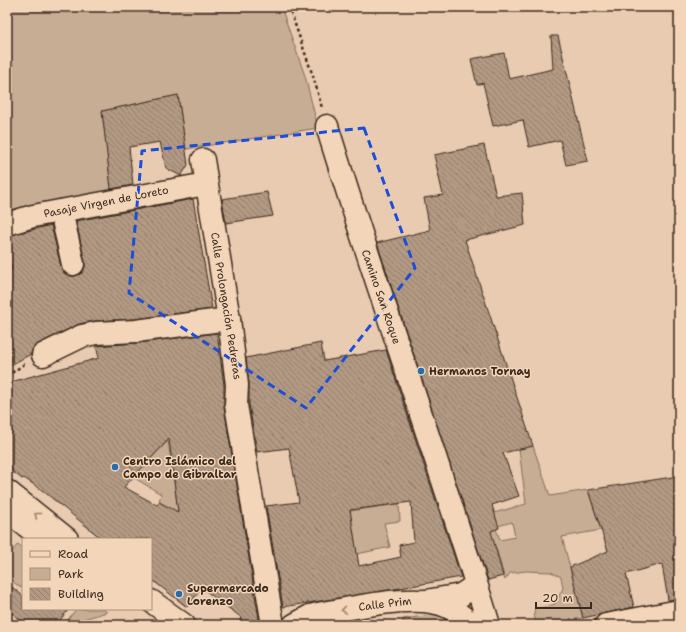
<svg xmlns="http://www.w3.org/2000/svg" width="686" height="632" font-family="'Shantell Sans',sans-serif">
	<style>
		.green { fill: #c8ad95; stroke: #826c5a }
		.building { fill: url(#building-back-hatch); stroke: #3b2a1e; fill-rule: evenodd }
		.lines { fill: none; stroke-linecap: round; stroke-linejoin: round }
		.minor-casing { stroke: #3b2a1e; stroke-width: 25 }
		.major-casing { stroke: #3b2a1e; stroke-width: 25 }
		.path { stroke: #3b2a1e; stroke-width: 2.5; stroke-dasharray: 3 3; stroke-linecap: butt }
		.minor { stroke: #f3d5b9; stroke-width: 22 }
		.major { stroke: #f3d5b9; stroke-width: 22 }
		.oneway { stroke: #97806c }
		.marked { fill: none; stroke: #1d4ed8; stroke-width: 3; stroke-dasharray: 8 5; stroke-linejoin: round }
		.poi-dot { fill: #1f6fb2; stroke: #f3d5b9; stroke-width: 1.5 }
		.labels { text-anchor: middle; dominant-baseline: central; stroke-width: 3; stroke-linejoin: round; paint-order: stroke }
		.street-label { font-size: 11px; fill: #3b2a1e; stroke: #f3d5b9 }
		.poi-label { font-size: 11px; font-weight: bold; fill: #3b2a1e; stroke: #f3d5b9; text-anchor: start }
	</style>
	<defs>
		<pattern id="building-back-hatch" width="6" height="6" patternUnits="userSpaceOnUse"><rect width="6" height="6" fill="#b29983"/><path d="M-1 5l2 2M0 0l6 6M5-1l2 2" fill="none" stroke="#927d6b"/></pattern>
	</defs>
	<rect width="100%" height="100%" fill="#e8cbb0"/>
	<filter id="ink" filterUnits="userSpaceOnUse"><feTurbulence type="fractalNoise" baseFrequency=".025" numOctaves="2"/><feDisplacementMap in="SourceGraphic" scale="8" xChannelSelector="R" yChannelSelector="G"/><feConvolveMatrix kernelMatrix="1 2 1 2 8 2 1 2 1" color-interpolation-filters="sRGB"/></filter>
	<g filter="url(#ink)">
		<!-- green -->
		<g class="green">
			<polygon points="7,7 281,7 305,76 318,128 186,149 178,95 102,111 112,193 7,215"/>
			<polygon points="168,441 181,531 163,504 159,502 161,494 133,477"/>
			<path d="M533,446L550,496L588,490L601,530L562,537L583,618L540,625H537C535,619 533,614 535,608L545,607L555,604L563,588L561,577L551,572L526,571L510,573L505,580L496,548L478,551L473,537L496,529L500,540L515,537L512,522L498,526L494,513L526,504L519,449Z"/>
			<polygon points="399,504 400,521 384,523 390,547 357,554 350,511"/>
			<polygon points="18,544 23,548 23,586 21,588 7,577 7,558"/>
			<polygon points="76,609 103,609 107,612 64,625"/>
			<polygon points="439,614 444,618 444,625 403,625 403,619"/>
		</g>
		<!-- building -->
		<g class="building">
			<polygon points="551,36 558,36 588,161 566,165 560,140 529,147 523,120 493,126 483,83 477,85 471,59 504,53 509,79 553,69"/>
			<polygon points="178,95 188,165 181,176 166,168 160,142 129,147 133,185 111,189 102,111"/>
			<polygon points="484,145 496,196 522,193 525,225 465,240 533,446 503,453 519,496 492,505 499,528 491,531 503,576 488,580 377,243 430,230 424,198 443,195 434,155"/>
			<polygon points="267,192 273,216 226,223 222,199"/>
			<polygon points="193,199 212,309 135,319 95,321 79,324 38,344 33,348 31,354 7,367 7,271 12,269 7,249 7,236 51,225 61,267 64,273 70,276 75,276 82,273 85,267 85,262 76,221"/>
			<path d="M217,333L224,385V407L259,619L258,625H236L242,618L202,588L187,607L151,579V539H102L42,490L24,478L22,479L7,467V383L99,358L96,346L138,343ZM169,439L174,480L178,512L159,502L157,505L124,487Z"/>
			<path d="M321,343L324,361L386,350L461,577L395,589L283,607L266,506L299,502L289,448L257,452L249,404V384L246,358ZM411,502L414,542L399,545L401,557L359,566L350,510Z"/>
			<polygon points="679,476 679,599 668,600 662,564 626,574 634,607 583,618 570,567 608,551 588,490"/>
			<polygon points="7,583 23,596 23,609 69,609 56,625 27,625 7,609"/>
		</g>
		<g class="lines">
			<defs>
				<g id="minor">
					<path d="M327,126C378,293 438,458 489,625"/>
					<polyline points="203,160 229,319 237,385 236,405 273,625"/>
					<polyline points="61,211 73,264"/>
					<polyline points="7,224 33,216 206,184"/>
					<polyline points="43,355 82,336 96,333 136,331 229,319"/>
					<polyline points="426,601 461,595 476,585"/>
				</g>
				<g id="major">
					<polyline points="7,491 67,539"/>
					<polyline points="7,511 41,537"/>
					<polyline points="151,601 184,625"/>
					<path d="M294,625L310,616L323,613C355,608 419,592 448,607C457,611 465,619 473,625"/>
					<polyline points="606,625 679,611"/>
				</g>
			</defs>
			<!-- minor casing -->
			<use href="#minor" class="minor-casing"/>
			<!-- major casing -->
			<use href="#major" class="major-casing"/>
			<!-- path -->
			<g class="path">
				<polyline points="289,7 314,79 322,108"/>
				<polyline points="7,376 26,363"/>
			</g>
			<!-- minor -->
			<use href="#minor" class="minor"/>
			<!-- major -->
			<use href="#major" class="major"/>
		</g>
		<!-- one-way arrows -->
		<defs><path id="oneway-chevron" d="M-2-3.5L2.5 0L-2 3.5" fill="none" stroke-width="1.6" stroke-linecap="round" stroke-linejoin="round"/></defs>
		<g class="oneway">
			<use href="#oneway-chevron" transform="translate(37 515) rotate(-141)"/>
			<use href="#oneway-chevron" transform="translate(344 610) rotate(171)"/>
		</g>
	</g>
	<!-- marked area -->
	<path class="marked" d="M364,128L415,268L306,408L129,293L142,151Z"/>
	<!-- markers -->
	<g class="poi-dot">
		<circle cx="421" cy="371" r="4"/>
		<circle cx="115" cy="467" r="4"/>
		<circle cx="179" cy="594" r="4"/>
	</g>
	<g class="labels">
		<!-- street labels -->
		<g class="street-label">
			<text transform="translate(106 202) rotate(-11)">Pasaje Virgen de Loreto</text>
			<text transform="translate(381 297) rotate(71)">Camino San Roque</text>
			<text transform="translate(226 306) rotate(81)">Calle Prolongación Pedreras</text>
			<text transform="translate(385 604) rotate(-7)">Calle Prim</text>
		</g>
		<!-- poi labels -->
		<g class="poi-label">
			<text x="429" y="371">Hermanos Tornay</text>
			<text x="123" y="461">Centro Islámico del<tspan x="123" dy="13">Campo de Gibraltar</tspan></text>
			<text x="187" y="588">Supermercado<tspan x="187" dy="13">Lorenzo</tspan></text>
		</g>
	</g>
	<!-- margin -->
	<rect width="686" height="632" fill="none" stroke="#f3d5b9" stroke-width="24"/>
	<rect x="12" y="12" width="662" height="608" fill="none" stroke="#3b2a1e" stroke-width="1.5" filter="url(#ink)"/>
	<!-- legend -->
	<rect x="22" y="538" width="130" height="72" fill="#f3d5b9" stroke="#a9917b"/>
	<rect x="30" y="551" width="20" height="6" fill="#f3d5b9" stroke="#a9917b"/>
	<text x="58" y="558" font-size="12" fill="#3b2a1e">Road</text>
	<rect x="30" y="568" width="20" height="12" fill="#c8ad95" stroke="#a9917b"/>
	<text x="58" y="578" font-size="12" fill="#3b2a1e">Park</text>
	<rect x="30" y="588" width="20" height="12" fill="url(#building-back-hatch)" stroke="#a9917b"/>
	<text x="58" y="598" font-size="12" fill="#3b2a1e">Building</text>
	<!-- scale -->
	<path d="M536 602v6h55v-6" fill="none" stroke="#3b2a1e" stroke-width="2"/>
	<text x="542" y="602" font-size="12" fill="#3b2a1e" stroke="#f3d5b9" stroke-width="3" paint-order="stroke">20 m</text>
</svg>
